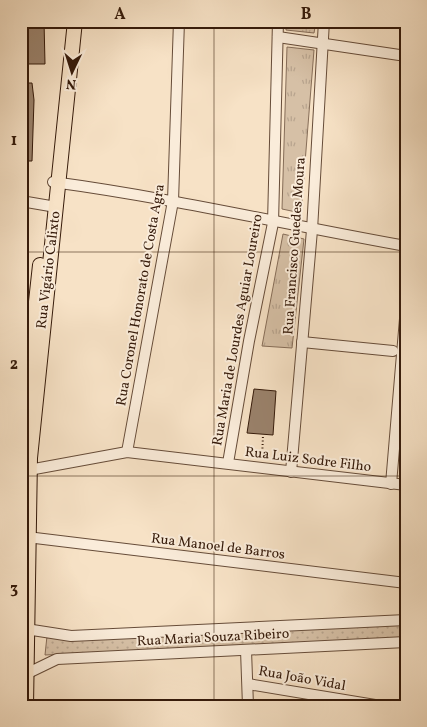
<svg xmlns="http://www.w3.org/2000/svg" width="427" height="727" font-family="Vollkorn,serif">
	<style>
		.grass { fill: url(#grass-dots); stroke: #866d58 }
		.park { fill: url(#park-tufts); stroke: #866d58 }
		.building { fill: #9a826c; stroke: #351a0a }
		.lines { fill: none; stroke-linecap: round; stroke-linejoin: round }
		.minor-casing { stroke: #664c39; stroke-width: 12 }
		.major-casing { stroke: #351a0a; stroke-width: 16 }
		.path { stroke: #351a0a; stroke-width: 2; stroke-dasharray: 1 2.5; stroke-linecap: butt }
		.minor { stroke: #faecda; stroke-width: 10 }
		.major { stroke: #f7e2c6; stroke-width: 14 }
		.grid { fill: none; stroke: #351a0a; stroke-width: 1; stroke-opacity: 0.55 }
		.labels { text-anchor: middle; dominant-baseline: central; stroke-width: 4; stroke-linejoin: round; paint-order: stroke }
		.street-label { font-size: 14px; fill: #351a0a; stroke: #faecda }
		.neatline { fill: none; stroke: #351a0a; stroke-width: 2 }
		.grid-label { font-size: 16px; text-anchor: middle; font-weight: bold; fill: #351a0a }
	</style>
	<defs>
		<pattern id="grass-dots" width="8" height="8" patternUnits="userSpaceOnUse" patternTransform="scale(1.25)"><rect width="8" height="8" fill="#d6c0a6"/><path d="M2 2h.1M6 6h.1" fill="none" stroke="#b8a48e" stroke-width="1.8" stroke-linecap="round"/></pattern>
		<pattern id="park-tufts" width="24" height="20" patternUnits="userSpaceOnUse" patternTransform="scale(1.25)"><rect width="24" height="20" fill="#d6c0a6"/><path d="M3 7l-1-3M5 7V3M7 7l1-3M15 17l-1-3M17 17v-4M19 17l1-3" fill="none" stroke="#b8a48e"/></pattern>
	</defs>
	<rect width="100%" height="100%" fill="#f7e2c6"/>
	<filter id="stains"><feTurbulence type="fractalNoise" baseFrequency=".004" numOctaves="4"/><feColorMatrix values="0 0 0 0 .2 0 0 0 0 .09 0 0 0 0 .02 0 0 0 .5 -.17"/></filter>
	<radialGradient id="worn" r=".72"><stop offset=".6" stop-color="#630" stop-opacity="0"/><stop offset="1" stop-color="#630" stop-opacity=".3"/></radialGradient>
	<!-- grass -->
	<polygon class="grass" points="406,624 406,638 45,655 47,636"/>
	<!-- park -->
	<g class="park">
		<polygon points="286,21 316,21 314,33 286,30"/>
		<polygon points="287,47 314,50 301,213 282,209"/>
		<polygon points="283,234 304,239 292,348 262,346"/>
	</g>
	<!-- building -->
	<g class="building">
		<polygon points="21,21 44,21 45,64 21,64"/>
		<polygon points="21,83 32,83 34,100 32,161 21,161"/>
		<polygon points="254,389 276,391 273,435 247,433"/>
	</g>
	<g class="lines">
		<defs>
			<g id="minor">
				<polyline points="278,37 406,56"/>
				<path d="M53,182C172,198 288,225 406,246"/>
				<polyline points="21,201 56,207"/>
				<polyline points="302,342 393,351"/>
				<polyline points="21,450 22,450"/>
				<polyline points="127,452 173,201 179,21"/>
				<polyline points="228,463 249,341 273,223 278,21"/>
				<polyline points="29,470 127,452 406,485"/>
				<polyline points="291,472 312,230 324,21"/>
				<polyline points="391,484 406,307"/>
				<polyline points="27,537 406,583"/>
				<polyline points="26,629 71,636 406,620"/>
				<polyline points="246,650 248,706"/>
				<polyline points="26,674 57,659 406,642"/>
				<polyline points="248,684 381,706"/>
			</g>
			<g id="major">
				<polyline points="26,393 40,265"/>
				<polyline points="26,706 30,458 75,21"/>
			</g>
		</defs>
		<!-- minor casing -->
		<use href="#minor" class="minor-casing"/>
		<!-- major casing -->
		<use href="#major" class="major-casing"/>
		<!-- path -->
		<polyline class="path" points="262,459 263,435"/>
		<!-- minor -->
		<use href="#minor" class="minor"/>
		<!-- major -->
		<use href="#major" class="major"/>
	</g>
	<!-- grid -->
	<path class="grid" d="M214,21V706M21,252H406M21,476H406"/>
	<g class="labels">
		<!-- street labels -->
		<g class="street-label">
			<text transform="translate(295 246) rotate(-86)">Rua Francisco Guedes Moura</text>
			<text transform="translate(49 270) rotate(-83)">Rua Vigário Calixto</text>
			<text transform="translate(141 295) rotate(-80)">Rua Coronel Honorato de Costa Agra</text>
			<text transform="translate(238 330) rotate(-80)">Rua Maria de Lourdes Aguiar Loureiro</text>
			<text transform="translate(308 460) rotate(7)">Rua Luiz Sodre Filho</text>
			<text transform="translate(218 547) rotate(7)">Rua Manoel de Barros</text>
			<text transform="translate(213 638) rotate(-3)">Rua Maria Souza Ribeiro</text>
			<text transform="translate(302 679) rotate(10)">Rua João Vidal</text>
		</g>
	</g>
	<!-- margin -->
	<rect width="427" height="727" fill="none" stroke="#f7e2c6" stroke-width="55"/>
	<!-- north arrow -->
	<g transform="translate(72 72) rotate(184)" stroke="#faecda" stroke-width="4" paint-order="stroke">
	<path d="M0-4L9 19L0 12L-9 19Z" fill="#351a0a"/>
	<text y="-8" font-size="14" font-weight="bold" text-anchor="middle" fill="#351a0a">N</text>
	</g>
	<rect x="28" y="28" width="372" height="672" class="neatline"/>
	<g class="grid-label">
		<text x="120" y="19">A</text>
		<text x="306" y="19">B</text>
		<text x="14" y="145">1</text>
		<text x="14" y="369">2</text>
		<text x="14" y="593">3</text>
	</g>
	<rect width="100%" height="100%" filter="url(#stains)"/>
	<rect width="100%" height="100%" fill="url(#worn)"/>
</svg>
